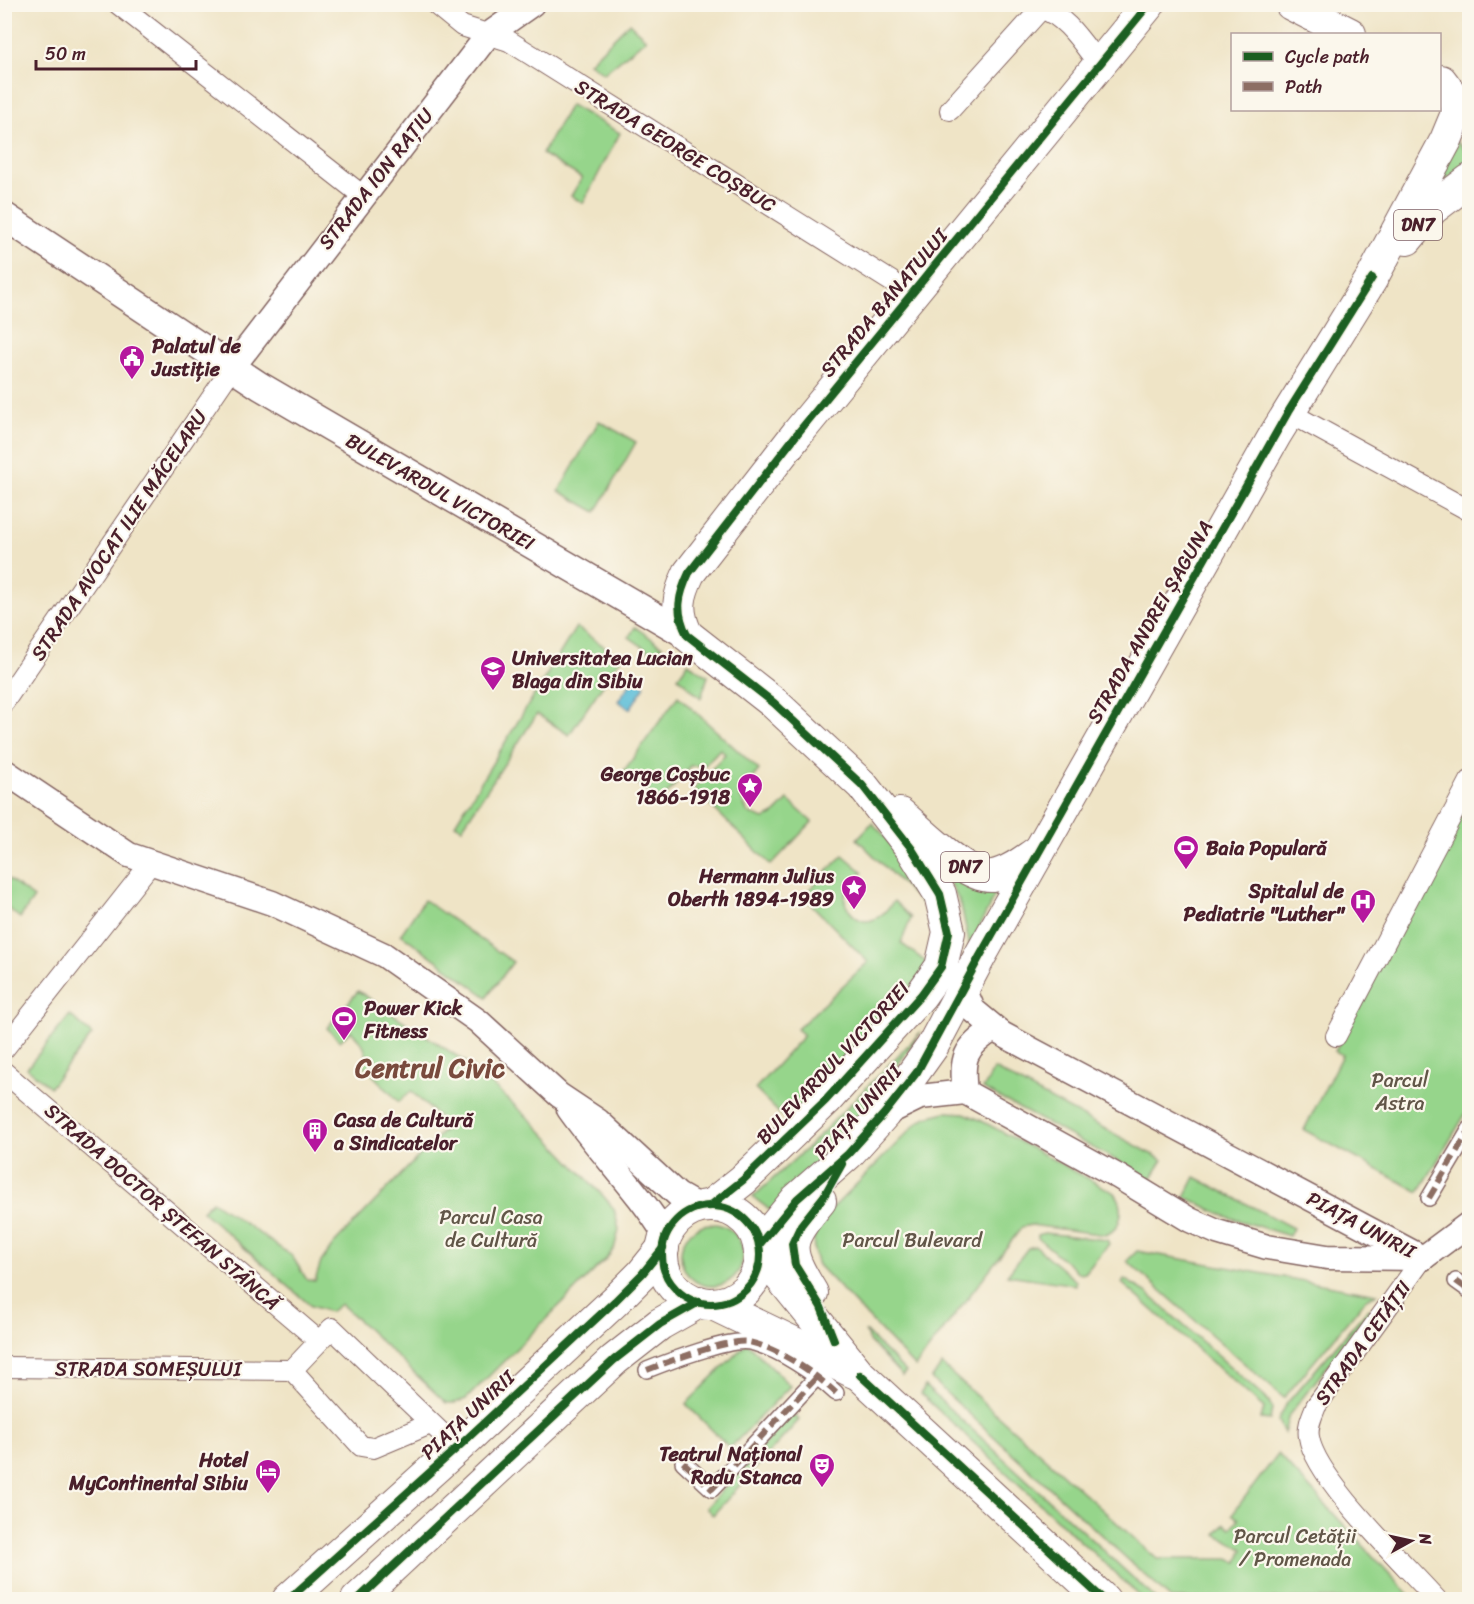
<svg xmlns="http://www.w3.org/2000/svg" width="1474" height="1604" font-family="Sriracha,sans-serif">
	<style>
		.green { fill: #96d58b; stroke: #707a5b; stroke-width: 1.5 }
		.water { fill: #5abdd8; stroke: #526e82; stroke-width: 1.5 }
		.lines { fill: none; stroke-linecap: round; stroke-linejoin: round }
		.pedestrian-casing { stroke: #846461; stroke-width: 18 }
		.minor-casing { stroke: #846461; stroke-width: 22 }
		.tertiary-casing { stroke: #846461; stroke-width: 27 }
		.secondary-casing { stroke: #846461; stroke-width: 30 }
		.primary-casing { stroke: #846461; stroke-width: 34 }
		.pedestrian { stroke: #fff; stroke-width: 15 }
		.minor { stroke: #fff; stroke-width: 20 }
		.tertiary { stroke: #fff; stroke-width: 24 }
		.secondary { stroke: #fff; stroke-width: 27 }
		.primary { stroke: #fff; stroke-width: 32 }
		.quiet { stroke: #8d6e63; stroke-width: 6; stroke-dasharray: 12 6; stroke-linecap: butt }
		.cycleway-casing { stroke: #fbf7ec; stroke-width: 11 }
		.cycleway { stroke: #1b5e20; stroke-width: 8 }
		.labels { text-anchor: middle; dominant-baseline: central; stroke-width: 4.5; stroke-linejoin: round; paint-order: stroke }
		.shield { fill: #fbf7ec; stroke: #7f6065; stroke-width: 1.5 }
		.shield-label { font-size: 18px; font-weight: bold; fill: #4a1f2b }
		.street-label { font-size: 20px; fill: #4a1f2b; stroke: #fbf7ec }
		.poi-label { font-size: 20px; font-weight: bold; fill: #4a1f2b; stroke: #fbf7ec; text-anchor: start }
		.park-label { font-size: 20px; fill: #615648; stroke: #fbf7ec }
		.district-label { font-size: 26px; font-weight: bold; fill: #794a3d; stroke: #fbf7ec }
	</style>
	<rect width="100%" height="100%" fill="#fbf7ec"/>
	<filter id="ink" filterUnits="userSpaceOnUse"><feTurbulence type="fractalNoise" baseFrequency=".0167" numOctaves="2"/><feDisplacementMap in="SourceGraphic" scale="12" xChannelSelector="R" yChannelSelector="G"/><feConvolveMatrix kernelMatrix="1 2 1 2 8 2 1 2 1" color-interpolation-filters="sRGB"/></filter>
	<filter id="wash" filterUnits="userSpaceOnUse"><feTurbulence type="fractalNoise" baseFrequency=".008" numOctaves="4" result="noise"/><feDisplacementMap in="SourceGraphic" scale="24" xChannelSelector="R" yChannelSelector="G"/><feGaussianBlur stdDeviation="1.35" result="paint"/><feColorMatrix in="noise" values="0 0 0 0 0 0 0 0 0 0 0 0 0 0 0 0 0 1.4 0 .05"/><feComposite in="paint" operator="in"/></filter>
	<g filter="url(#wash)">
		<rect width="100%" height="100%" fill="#efe4c6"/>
		<!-- green -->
		<g class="green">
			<polygon points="629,23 646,39 604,73 589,63"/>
			<polygon points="570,105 620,133 583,203 571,196 582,178 542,154"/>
			<polygon points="1454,139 1469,153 1469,163 1433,188"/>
			<polygon points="599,421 636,442 596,512 559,491"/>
			<polygon points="576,627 621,658 569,735 537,714 462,828 455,824"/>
			<polygon points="635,627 662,646 656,656 629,637"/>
			<polygon points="688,663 708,676 701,698 678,677"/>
			<polygon points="678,696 759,770 744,788 741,798 748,813 764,819 773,815 788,800 812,822 771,865 694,789 725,754 720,749 705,765 690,766 661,802 623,772"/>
			<polygon points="1469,794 1469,1108 1419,1192 1304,1130 1342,1055 1335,1051"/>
			<path d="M872,823C899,847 913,879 929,911L857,839Z"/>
			<path d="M843,855L863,872C857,879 847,886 845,895C843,909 859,925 872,920C882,917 888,908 894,901L911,918L901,943L931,966L787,1121L755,1089L804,1035L797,1029L868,962L803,896Z"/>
			<polygon points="943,868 997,890 970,947 961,905"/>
			<polygon points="4,876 34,898 20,918 5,906"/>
			<polygon points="424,900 513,962 487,997 401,934"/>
			<polygon points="358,991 469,1064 533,1122 605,1198 614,1209 619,1230 614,1249 606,1259 466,1399 455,1403 446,1403 341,1304 330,1312 311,1306 202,1211 212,1201 292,1256 307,1280 315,1281 321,1262 333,1245 448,1126 411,1091 399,1102 361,1063 367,1056 363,1045 351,1031 340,1041 327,1028"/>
			<polygon points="70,1015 92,1035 50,1087 27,1068"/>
			<polygon points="921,1032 870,1104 771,1211 753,1197 809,1146"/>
			<polygon points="994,1069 1163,1160 1151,1179 983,1089"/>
			<path d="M946,1112L964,1113L980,1120L1115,1193C1125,1205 1123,1228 1106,1235L1031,1225L1022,1227L915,1367L818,1265C812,1249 812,1238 819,1222L914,1126L926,1117Z"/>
			<polygon points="1195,1177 1293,1228 1289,1236 1225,1216 1185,1197"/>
			<circle cx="712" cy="1255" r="31"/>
			<polygon points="1044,1233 1107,1240 1109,1244 1085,1273 1080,1274 1038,1238 1038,1235"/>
			<polygon points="1035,1246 1076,1281 1076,1285 1007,1275 1028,1248"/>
			<polygon points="1137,1251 1377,1294 1366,1299 1284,1398 1127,1261"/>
			<polygon points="1124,1279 1146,1292 1269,1401 1272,1409 1270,1420 1261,1419 1264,1408 1122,1283"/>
			<polygon points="1373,1308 1289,1415 1284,1433 1278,1421 1287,1403 1367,1310"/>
			<polygon points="865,1331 906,1372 902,1376 869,1341"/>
			<polygon points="747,1343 790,1386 730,1448 686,1404"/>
			<polygon points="942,1365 1157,1559 1228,1559 1238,1562 1243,1549 1216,1534 1225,1524 1231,1528 1239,1519 1232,1514 1278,1454 1413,1599 1171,1599 931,1379"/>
			<polygon points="925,1386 1156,1599 1143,1599 921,1394"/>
			<polygon points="792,1413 799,1420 713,1515 706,1508"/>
		</g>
		<!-- water -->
		<polygon class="water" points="634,678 645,686 630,709 618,701"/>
	</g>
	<g filter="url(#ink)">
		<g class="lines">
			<defs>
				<g id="pedestrian">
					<polyline points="1429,1198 1470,1129"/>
					<polyline points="1456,1281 1470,1291"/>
					<path d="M647,1370C667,1362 730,1338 749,1342C778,1348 815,1373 836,1393"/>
					<polyline points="683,1462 712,1489 818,1376"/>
				</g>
				<g id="minor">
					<polyline points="118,4 363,196"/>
					<polyline points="435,4 462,26 509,41 913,295"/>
					<path d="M950,110L1041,9C1066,15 1084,46 1100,66"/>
					<polyline points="1288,412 1470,511"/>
					<polyline points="4,702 232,368"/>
					<polyline points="1336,1036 1470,781"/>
					<polyline points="4,1049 151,863"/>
					<polyline points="4,1072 319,1341"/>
					<path d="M1423,1258L1316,1406C1312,1416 1307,1426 1309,1437C1315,1479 1406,1565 1437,1600"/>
					<polyline points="4,1367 292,1370 332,1328 457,1448"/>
					<polyline points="292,1370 361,1446 373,1448 430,1424"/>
				</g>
				<g id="tertiary">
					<polyline points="232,368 488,35 532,4"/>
					<polyline points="4,771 129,855 272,903 384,955 478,1021 559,1095 598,1121 678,1195 699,1207"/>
					<polyline points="964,988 973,1010 1002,1034 1421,1257"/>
					<path d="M965,1092C961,1059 964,1047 994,1029"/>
					<path d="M569,1109C600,1153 638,1190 666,1236"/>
					<polyline points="885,1114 920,1097 965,1092 1119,1177 1190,1220 1217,1232 1267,1247 1327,1257 1423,1258"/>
					<polyline points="1423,1258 1470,1223"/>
				</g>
				<polyline id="secondary" points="4,216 260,386 687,635"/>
				<g id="primary">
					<polyline points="1291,4 1350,34"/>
					<polyline points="1407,239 1432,209 1470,180"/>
					<path d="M900,814C921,831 966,879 993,876C1010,873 1025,860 1039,851"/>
					<path d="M710,1206L743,1180L826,1100L921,995L941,967L949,932L940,894L912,849L862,785L774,703L687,635C675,611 678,596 689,573L797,434L1149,4"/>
					<circle cx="711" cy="1255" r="49"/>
					<polyline points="759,1245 797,1199 848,1154 884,1114 932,1047 980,956 1275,435 1372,278 1446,140 1458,111 1453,97 1441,81"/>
					<polyline points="760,1252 860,1375 1104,1600"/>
					<path d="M812,1293C784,1247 786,1242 820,1201"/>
					<polyline points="713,1304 854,1372"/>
					<polyline points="288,1600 457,1448 615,1301 642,1274 663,1248"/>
					<polyline points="357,1600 614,1360 660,1324 699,1302"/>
				</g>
			</defs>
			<!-- pedestrian casing -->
			<use href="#pedestrian" class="pedestrian-casing"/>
			<!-- minor casing -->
			<use href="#minor" class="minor-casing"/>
			<!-- tertiary casing -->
			<use href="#tertiary" class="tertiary-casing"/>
			<!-- secondary casing -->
			<use href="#secondary" class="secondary-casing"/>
			<!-- primary casing -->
			<use href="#primary" class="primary-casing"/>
			<!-- pedestrian -->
			<use href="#pedestrian" class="pedestrian"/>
			<!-- minor -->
			<use href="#minor" class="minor"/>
			<!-- tertiary -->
			<use href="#tertiary" class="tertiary"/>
			<!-- secondary -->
			<use href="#secondary" class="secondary"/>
			<!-- primary -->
			<use href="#primary" class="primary"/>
			<!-- quiet -->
			<g class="quiet">
				<polyline points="1429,1198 1470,1129"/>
				<polyline points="1456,1281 1470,1291"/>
				<path d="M647,1370C667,1362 730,1338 749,1342C778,1348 815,1373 836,1393"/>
				<polyline points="683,1462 712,1489 818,1376"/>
			</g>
			<defs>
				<g id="cycleway">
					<path d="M710,1206L743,1180L826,1100L921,995L941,967L949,932L940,894L912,849L862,785L774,703L687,635C675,611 678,596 689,573L797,434L1149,4"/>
					<circle cx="711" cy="1255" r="49"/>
					<polyline points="759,1245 797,1199 848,1154 884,1114 917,1072 980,956 1288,412 1372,278"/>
					<polyline points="834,1340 821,1307 795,1265 792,1244 801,1225 824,1196 842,1164"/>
					<polyline points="860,1375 1104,1600"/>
					<polyline points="288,1600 457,1448 615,1301 642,1274 663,1248"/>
					<polyline points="357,1600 614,1360 660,1324 699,1302"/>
				</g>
			</defs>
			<!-- cycleway casing -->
			<use href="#cycleway" class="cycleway-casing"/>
			<!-- cycleway -->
			<use href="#cycleway" class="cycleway"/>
		</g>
	</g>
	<!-- icons -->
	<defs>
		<symbol id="civic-pin" viewBox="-11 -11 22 30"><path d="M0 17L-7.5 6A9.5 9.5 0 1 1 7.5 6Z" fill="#b5179e" stroke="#fbf7ec"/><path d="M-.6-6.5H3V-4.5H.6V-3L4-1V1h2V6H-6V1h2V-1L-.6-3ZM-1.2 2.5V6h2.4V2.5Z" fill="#fff"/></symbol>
		<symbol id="university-pin" viewBox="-11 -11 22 30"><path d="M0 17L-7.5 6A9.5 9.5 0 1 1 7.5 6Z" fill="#b5179e" stroke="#fbf7ec"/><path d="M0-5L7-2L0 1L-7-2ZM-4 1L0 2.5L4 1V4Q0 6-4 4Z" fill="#fff"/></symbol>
		<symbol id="sight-pin" viewBox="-11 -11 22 30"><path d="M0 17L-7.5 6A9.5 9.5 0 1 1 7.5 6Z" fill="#b5179e" stroke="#fbf7ec"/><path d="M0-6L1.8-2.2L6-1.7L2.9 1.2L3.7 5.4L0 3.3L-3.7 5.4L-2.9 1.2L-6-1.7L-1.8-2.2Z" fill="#fff"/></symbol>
		<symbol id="stadium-pin" viewBox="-11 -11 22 30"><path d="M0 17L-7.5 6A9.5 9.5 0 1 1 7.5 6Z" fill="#b5179e" stroke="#fbf7ec"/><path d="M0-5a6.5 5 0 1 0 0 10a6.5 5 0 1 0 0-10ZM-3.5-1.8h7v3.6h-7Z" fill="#fff"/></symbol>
		<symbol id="hospital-pin" viewBox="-11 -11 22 30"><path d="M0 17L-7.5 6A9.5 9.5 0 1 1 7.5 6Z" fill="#b5179e" stroke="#fbf7ec"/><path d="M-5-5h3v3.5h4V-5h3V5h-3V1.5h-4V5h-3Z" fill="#fff"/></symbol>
		<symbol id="building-pin" viewBox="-11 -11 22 30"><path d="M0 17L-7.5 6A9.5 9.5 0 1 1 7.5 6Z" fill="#b5179e" stroke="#fbf7ec"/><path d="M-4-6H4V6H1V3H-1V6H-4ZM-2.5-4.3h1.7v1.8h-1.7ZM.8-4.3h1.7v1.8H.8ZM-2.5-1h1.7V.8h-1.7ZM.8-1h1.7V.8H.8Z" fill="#fff"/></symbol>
		<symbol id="theatre-pin" viewBox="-11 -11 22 30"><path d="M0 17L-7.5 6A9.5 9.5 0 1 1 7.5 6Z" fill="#b5179e" stroke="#fbf7ec"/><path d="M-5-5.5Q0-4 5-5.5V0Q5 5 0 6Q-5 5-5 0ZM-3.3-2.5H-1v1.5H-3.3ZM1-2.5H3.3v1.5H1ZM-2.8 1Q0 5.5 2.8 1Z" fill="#fff"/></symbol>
		<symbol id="hotel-pin" viewBox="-11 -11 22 30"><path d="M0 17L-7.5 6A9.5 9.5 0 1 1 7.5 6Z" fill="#b5179e" stroke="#fbf7ec"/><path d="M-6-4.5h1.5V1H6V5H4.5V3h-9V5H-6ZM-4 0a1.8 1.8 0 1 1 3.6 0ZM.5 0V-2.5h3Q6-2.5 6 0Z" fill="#fff"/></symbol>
	</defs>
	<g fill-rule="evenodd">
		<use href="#civic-pin" x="117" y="343" width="30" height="40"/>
		<use href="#university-pin" x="478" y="654" width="30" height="40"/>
		<use href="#sight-pin" x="735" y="771" width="30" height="40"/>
		<use href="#stadium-pin" x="1171" y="833" width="30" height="40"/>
		<use href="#sight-pin" x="839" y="873" width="30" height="40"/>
		<use href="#hospital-pin" x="1348" y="887" width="30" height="40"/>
		<use href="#stadium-pin" x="329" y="1004" width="30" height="40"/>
		<use href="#building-pin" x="300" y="1116" width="30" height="40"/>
		<use href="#theatre-pin" x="807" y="1451" width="30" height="40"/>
		<use href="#hotel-pin" x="253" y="1457" width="30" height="40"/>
	</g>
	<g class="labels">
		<!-- shield labels -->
		<g class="shield">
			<rect x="1394" y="210" width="48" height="30" rx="4.5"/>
			<rect x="941" y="852" width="48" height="30" rx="4.5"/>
		</g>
		<g class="shield-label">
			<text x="1418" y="225">DN7</text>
			<text x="965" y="867">DN7</text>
		</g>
		<!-- street labels -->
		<g class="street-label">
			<text transform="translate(675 146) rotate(32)">STRADA GEORGE COȘBUC</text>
			<text transform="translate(376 179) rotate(-52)">STRADA ION RAȚIU</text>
			<text transform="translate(884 303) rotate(-50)">STRADA BANATULUI</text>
			<text transform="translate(440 492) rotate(30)">BULEVARDUL VICTORIEI</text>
			<text transform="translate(119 535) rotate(-56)">STRADA AVOCAT ILIE MĂCELARU</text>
			<text transform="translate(1150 622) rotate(-60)">STRADA ANDREI ȘAGUNA</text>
			<text transform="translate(833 1063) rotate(-47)">BULEVARDUL VICTORIEI</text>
			<text transform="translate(858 1112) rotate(-48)">PIAȚA UNIRII</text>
			<text transform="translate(162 1207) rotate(41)">STRADA DOCTOR ȘTEFAN STÂNCĂ</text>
			<text transform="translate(1361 1225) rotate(28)">PIAȚA UNIRII</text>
			<text transform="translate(1363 1343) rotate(-54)">STRADA CETĂȚII</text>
			<text x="148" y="1369">STRADA SOMEȘULUI</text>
			<text transform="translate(468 1415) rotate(-43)">PIAȚA UNIRII</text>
		</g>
		<!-- poi labels -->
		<g class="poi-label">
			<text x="152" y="346">Palatul de<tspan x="152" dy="23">Justiție</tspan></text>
			<text x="512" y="658">Universitatea Lucian<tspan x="512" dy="23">Blaga din Sibiu</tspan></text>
			<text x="730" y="774" text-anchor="end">George Coșbuc<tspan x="730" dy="23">1866-1918</tspan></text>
			<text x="1206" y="848">Baia Populară</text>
			<text x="834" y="876" text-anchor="end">Hermann Julius<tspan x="834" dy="23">Oberth 1894-1989</tspan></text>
			<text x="1344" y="891" text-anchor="end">Spitalul de<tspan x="1344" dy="23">Pediatrie "Luther"</tspan></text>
			<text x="364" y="1008">Power Kick<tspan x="364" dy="23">Fitness</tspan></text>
			<text x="334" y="1120">Casa de Cultură<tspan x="334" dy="23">a Sindicatelor</tspan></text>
			<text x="802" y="1454" text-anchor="end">Teatrul Național<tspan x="802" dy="23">Radu Stanca</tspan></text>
			<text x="248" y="1460" text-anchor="end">Hotel<tspan x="248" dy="23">MyContinental Sibiu</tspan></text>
		</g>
		<!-- park labels -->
		<g class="park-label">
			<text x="1400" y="1080">Parcul<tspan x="1400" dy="23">Astra</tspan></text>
			<text x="491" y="1217">Parcul Casa<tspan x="491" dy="23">de Cultură</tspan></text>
			<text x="912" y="1240">Parcul Bulevard</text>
			<text x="1295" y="1536">Parcul Cetății<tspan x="1295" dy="23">/ Promenada</tspan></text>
		</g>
		<!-- district labels -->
		<g class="district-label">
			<text x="430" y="1068">Centrul Civic</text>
		</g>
	</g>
	<!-- margin -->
	<rect width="1474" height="1604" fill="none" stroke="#fbf7ec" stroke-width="24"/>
	<!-- legend -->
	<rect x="1231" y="33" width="210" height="78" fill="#fbf7ec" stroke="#b4a19f" stroke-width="1.5"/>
	<rect x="1243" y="52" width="30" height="9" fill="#1b5e20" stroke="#b4a19f" stroke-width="1.5"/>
	<text x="1285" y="63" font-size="18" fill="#4a1f2b">Cycle path</text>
	<rect x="1243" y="82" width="30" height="9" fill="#8d6e63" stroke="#b4a19f" stroke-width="1.5"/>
	<text x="1285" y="93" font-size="18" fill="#4a1f2b">Path</text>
	<!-- north arrow -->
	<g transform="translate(1411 1541) rotate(82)" stroke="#fbf7ec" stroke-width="4.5" paint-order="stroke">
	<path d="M0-4.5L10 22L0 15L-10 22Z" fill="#4a1f2b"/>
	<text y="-9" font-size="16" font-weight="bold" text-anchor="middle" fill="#4a1f2b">N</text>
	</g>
	<!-- scale -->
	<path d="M36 60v9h160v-9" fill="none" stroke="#4a1f2b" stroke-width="3"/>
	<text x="45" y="60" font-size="18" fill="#4a1f2b" stroke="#fbf7ec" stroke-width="4.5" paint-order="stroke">50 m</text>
</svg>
